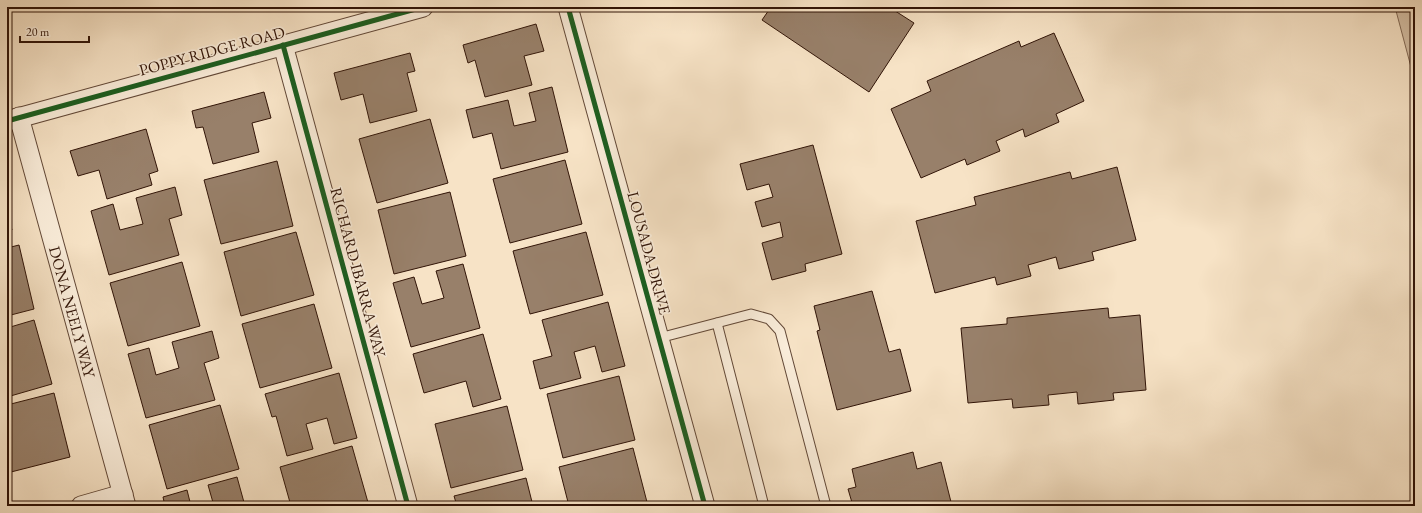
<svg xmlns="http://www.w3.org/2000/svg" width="1422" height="513" font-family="'EB Garamond',serif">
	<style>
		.green { fill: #d5c0a6; stroke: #836a56 }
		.building { fill: #98806a; stroke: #311407 }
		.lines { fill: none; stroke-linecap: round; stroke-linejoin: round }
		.service-casing { stroke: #624837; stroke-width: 11 }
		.minor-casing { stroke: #624837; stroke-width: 21 }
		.service { stroke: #faedda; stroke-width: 9 }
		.minor { stroke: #faedda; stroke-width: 19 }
		.cycleway-casing { stroke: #faedda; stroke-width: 8 }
		.cycleway { stroke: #1b5e20; stroke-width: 5 }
		.labels { text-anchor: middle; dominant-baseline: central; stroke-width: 3.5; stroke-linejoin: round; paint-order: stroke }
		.street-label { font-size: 16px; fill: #311407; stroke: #faedda }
	</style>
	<rect width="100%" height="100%" fill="#f7e3c6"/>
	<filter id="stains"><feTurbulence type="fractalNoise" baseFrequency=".005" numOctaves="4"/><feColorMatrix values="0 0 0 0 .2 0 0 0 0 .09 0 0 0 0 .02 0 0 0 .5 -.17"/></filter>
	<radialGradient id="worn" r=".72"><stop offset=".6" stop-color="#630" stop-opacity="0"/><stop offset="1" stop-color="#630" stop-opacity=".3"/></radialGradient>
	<!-- green -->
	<polygon class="green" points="1395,7 1415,7 1415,82"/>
	<!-- building -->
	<g class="building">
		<polygon points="771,7 889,7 914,23 869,92 762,20"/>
		<polygon points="951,7 964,7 952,11"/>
		<polygon points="536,24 544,51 524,56 532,85 485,97 475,60 468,63 463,45"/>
		<polygon points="1054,33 1084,101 1056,114 1059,122 1025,137 1023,129 996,141 1000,151 967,165 965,159 921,178 891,109 931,91 927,81 1019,41 1021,47"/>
		<polygon points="410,53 415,71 407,73 417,111 370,123 363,94 341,100 334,73"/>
		<polygon points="552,87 568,152 501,169 492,133 473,138 466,110 508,100 514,126 536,121 529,93"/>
		<polygon points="264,92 271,118 252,123 259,152 213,164 203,127 196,128 192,111"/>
		<polygon points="430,119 448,183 377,203 359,139"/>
		<polygon points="146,129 158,171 149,174 152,185 107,199 99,170 78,176 70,151"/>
		<polygon points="813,145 842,254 805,264 806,271 772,280 762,243 783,237 780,222 762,227 755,202 773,197 769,184 747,190 740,164"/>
		<polygon points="565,160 582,224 510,243 493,179"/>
		<polygon points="277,161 293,226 221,244 204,180"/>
		<polygon points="1117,167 1136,240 1092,252 1094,260 1059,269 1056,257 1028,265 1031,276 997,285 995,277 935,293 916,221 976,205 974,197 1070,172 1072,179"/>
		<polygon points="175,187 182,215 169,219 179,255 109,275 91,211 113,204 120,230 143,224 136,198"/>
		<polygon points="450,192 466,256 394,274 378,210"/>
		<polygon points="7,213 12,230 7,232"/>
		<polygon points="296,232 314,295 241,316 224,252"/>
		<polygon points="586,232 603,295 530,314 513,251"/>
		<polygon points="19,245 34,309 7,316 7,248"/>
		<polygon points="182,262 200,326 128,346 110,283"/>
		<polygon points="463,264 480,328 411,347 393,283 414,277 422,304 444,298 436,271"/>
		<polygon points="872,291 889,352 900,349 911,391 837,410 817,331 820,330 814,306"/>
		<polygon points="608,302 625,366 602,372 595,346 574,352 581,378 540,389 533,361 552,356 542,320"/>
		<polygon points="314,304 332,368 260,388 242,324"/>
		<polygon points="1108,308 1109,318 1140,315 1146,390 1113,393 1114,400 1078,404 1077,392 1048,395 1049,405 1013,408 1012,399 968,403 961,328 1007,324 1007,318"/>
		<polygon points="34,320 52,384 7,397 7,328"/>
		<polygon points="212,331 219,358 204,363 215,400 146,418 128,354 149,348 156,375 179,368 172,342"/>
		<polygon points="483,334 501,399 473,407 466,381 424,393 413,354"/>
		<polygon points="339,373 357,438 334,444 327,418 306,424 313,449 287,456 276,416 272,417 265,394"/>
		<polygon points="619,376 635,440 563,458 547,394"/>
		<polygon points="54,393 70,457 7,473 7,405"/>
		<polygon points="220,405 239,469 167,489 149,425"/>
		<polygon points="507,406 523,470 451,488 435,424"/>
		<polygon points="352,446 369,506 291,506 280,467"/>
		<polygon points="633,448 648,506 569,506 559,467"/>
		<polygon points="913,452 917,469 941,462 952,506 853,506 848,489 856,487 852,469"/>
		<polygon points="237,477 245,506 214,506 208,485"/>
		<polygon points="526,478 533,506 457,506 454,496"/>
		<polygon points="187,490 191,506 165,506 163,497"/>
	</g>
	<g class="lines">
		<defs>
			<g id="service">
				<polyline points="717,323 764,506"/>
				<polyline points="659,338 751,314 769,319 780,331 826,506"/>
			</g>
			<g id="minor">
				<polyline points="568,7 705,506"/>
				<polyline points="283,45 408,506"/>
				<path id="s1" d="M19,117L126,506"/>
				<polyline points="7,121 423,7"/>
				<polyline points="81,506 123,494"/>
			</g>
		</defs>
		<!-- service casing -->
		<use href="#service" class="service-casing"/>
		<!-- minor casing -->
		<use href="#minor" class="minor-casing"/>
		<!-- service -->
		<use href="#service" class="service"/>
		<!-- minor -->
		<use href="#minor" class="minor"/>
		<defs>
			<g id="cycleway">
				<polyline points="568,7 705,506"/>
				<polyline points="283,45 408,506"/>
				<polyline points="7,121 423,7"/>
			</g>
		</defs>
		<!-- cycleway casing -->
		<use href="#cycleway" class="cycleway-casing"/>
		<!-- cycleway -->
		<use href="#cycleway" class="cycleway"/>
	</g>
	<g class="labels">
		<!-- street labels -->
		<g class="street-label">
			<text transform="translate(212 51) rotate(-15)">POPPY RIDGE ROAD</text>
			<text transform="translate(649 253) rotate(75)">LOUSADA DRIVE</text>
			<text transform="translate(358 272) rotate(75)">RICHARD IBARRA WAY</text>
			<text stroke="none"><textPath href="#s1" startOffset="202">DONA NEELY WAY</textPath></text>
		</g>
	</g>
	<!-- margin -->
	<rect width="1422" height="513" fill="none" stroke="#f7e3c6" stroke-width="24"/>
	<rect x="8" y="8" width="1406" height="497" fill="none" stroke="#311407" stroke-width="2"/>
	<rect x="12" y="12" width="1398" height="489" fill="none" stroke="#311407"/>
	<!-- scale -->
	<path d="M20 36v6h69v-6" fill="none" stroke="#311407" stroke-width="2"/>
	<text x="26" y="36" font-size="12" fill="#311407" stroke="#faedda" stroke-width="3" paint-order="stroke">20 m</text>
	<rect width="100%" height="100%" filter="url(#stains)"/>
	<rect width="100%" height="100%" fill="url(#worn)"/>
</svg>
